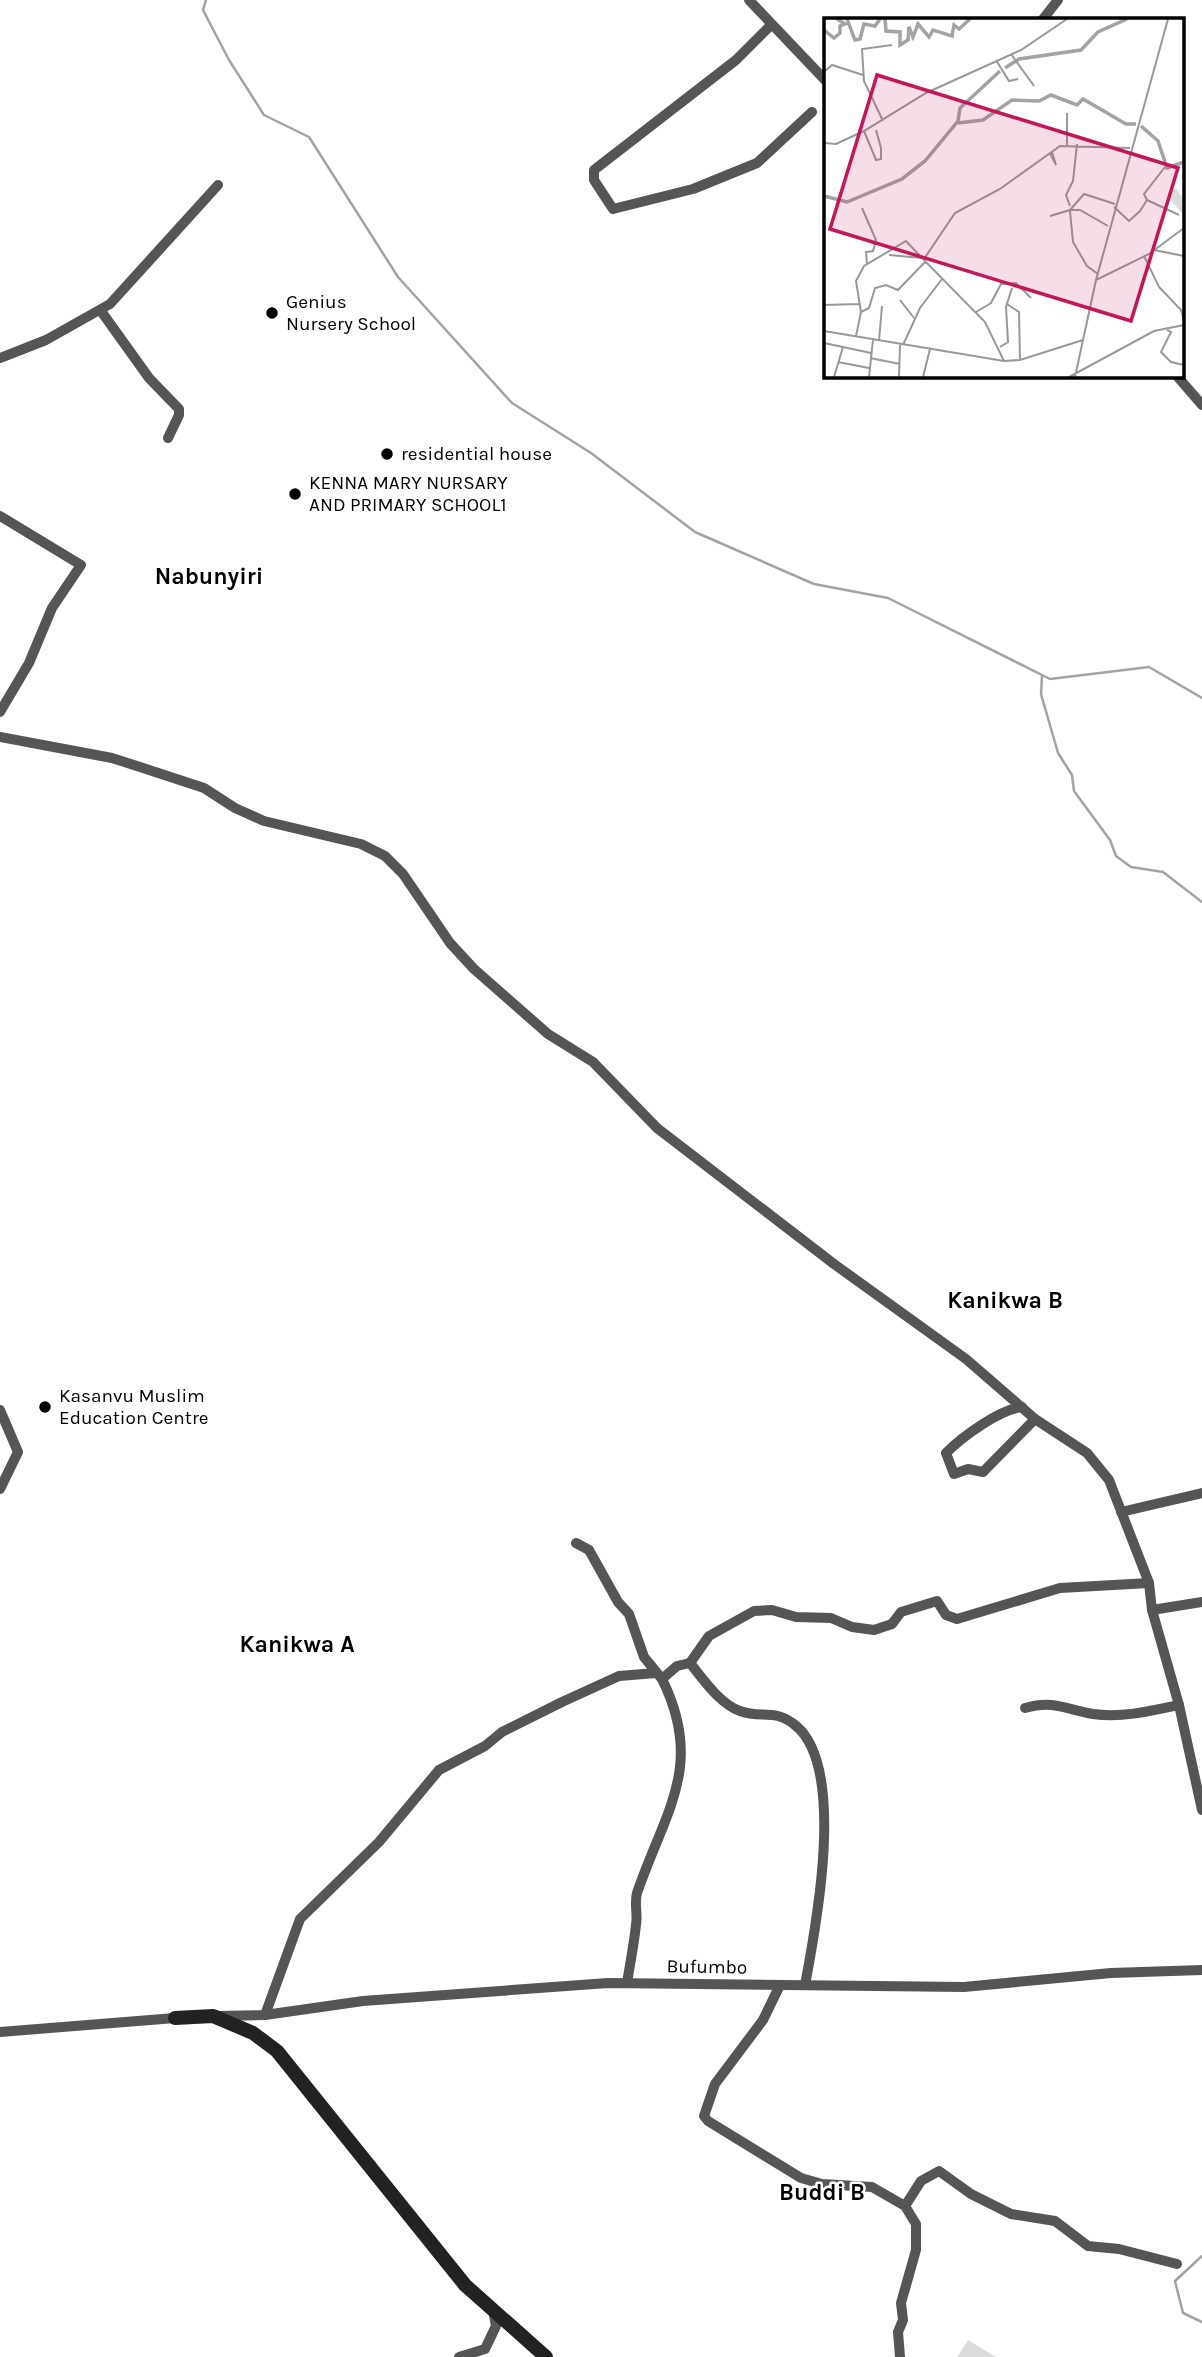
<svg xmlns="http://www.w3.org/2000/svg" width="1202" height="2357" font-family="Karla,sans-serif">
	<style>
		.green { fill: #dcdcdc }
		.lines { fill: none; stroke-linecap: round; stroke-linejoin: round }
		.stream { stroke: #a3a3a3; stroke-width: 2.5 }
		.street { stroke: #555; stroke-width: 10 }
		.secondary { stroke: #222; stroke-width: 14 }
		.poi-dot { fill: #000; stroke: #fff; stroke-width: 2.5 }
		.labels { text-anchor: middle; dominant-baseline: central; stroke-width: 5; stroke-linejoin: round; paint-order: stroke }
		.poi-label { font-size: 19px; fill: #000; stroke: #fff; text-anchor: start }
		.street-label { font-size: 19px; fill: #000; stroke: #fff }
		.quarter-label { font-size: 23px; font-weight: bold; fill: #000; stroke: #fff }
		.inset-river { fill: none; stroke: #a3a3a3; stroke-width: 3.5 }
		.inset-road { fill: none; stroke: #999; stroke-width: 2 }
		.view { fill: #c2185b; fill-opacity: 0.15; stroke: #c2185b; stroke-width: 3.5 }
		.inset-edge { fill: none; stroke: #000; stroke-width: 3.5 }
	</style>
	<rect width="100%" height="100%" fill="#fff"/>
	<!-- green -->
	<polygon class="green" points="968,2340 996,2357 957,2357"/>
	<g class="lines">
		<!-- stream -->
		<g class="stream">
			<polyline points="206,0 203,10 229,60 264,115 309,137 398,277 512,403 591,453 695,532 814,584 888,598 1050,679 1149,667 1202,698"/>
			<polyline points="1042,676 1041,694 1058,753 1072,775 1074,791 1110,840 1116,856 1131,867 1163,872 1202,902"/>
			<polyline points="1202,2256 1175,2281 1183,2313 1202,2322"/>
		</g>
		<!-- street -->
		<g class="street">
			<polyline points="749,0 826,81"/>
			<polyline points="1043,19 1058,0"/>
			<polyline points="771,25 736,60 594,170 594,180 613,209 693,189 757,163 812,112"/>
			<polyline points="101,311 149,378 179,409 179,415 168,438"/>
			<polyline points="0,358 46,340 110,304 218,185"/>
			<polyline points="1177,376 1202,405"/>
			<polyline points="0,516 81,565 52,608 29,663 0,712"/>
			<polyline points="0,737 112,758 140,767 204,788 235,808 264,821 361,844 385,856 403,874 450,943 474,969 548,1034 593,1062 657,1128 834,1264 966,1359 1035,1419 1087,1453 1109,1480 1149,1583 1152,1610 1179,1705 1202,1810"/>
			<path d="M1022,1407C999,1410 963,1436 946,1453L954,1474L968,1469L983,1472L1035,1419"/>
			<polyline points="0,1410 18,1452 0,1489"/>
			<polyline points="1121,1512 1202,1493"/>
			<path d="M576,1543L589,1550L618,1602L629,1614L644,1657L662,1679L677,1666L690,1663C703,1679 720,1704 740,1711C761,1719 774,1708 795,1725C847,1766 816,1927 805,1985"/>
			<polyline points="1152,1610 1202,1602"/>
			<polyline points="690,1663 709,1636 754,1611 772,1610 796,1617 831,1618 852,1627 874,1630 892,1624 901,1612 937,1601 946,1615 957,1619 1060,1588 1149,1583"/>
			<path d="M1025,1708C1054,1700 1065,1709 1093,1714C1122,1718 1151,1711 1179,1705"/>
			<path d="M627,1983C630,1964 634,1944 636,1925C638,1914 634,1903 637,1893C665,1811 705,1766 662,1679"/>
			<polyline points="780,1985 763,2020 715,2084 704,2116 708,2121 801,2178 822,2184 872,2187 905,2206 916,2224 916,2250 901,2303 903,2320 898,2332 900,2357"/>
			<polyline points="265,2015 300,1919 379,1842 439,1770 485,1746 502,1732 562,1702 619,1676 656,1673"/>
			<polyline points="216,2016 265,2015 363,2001 608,1983 964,1987 1111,1973 1202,1970"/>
			<polyline points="0,2032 175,2018"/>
			<polyline points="905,2206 921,2181 939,2171 971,2194 1011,2214 1055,2221 1088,2246 1119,2249 1177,2264"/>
			<polyline points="459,2357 485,2349 496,2326 493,2310"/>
		</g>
		<!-- secondary -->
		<polyline class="secondary" points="175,2018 213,2016 253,2033 277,2051 465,2285 546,2357"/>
	</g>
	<!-- markers -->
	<g class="poi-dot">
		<circle cx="272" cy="313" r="7"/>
		<circle cx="387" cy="454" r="7"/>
		<circle cx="295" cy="494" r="7"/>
		<circle cx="45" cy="1407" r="7"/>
	</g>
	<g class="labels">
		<!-- poi labels -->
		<g class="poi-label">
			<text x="286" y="302">Genius<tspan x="286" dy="22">Nursery School</tspan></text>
			<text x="401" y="454">residential house</text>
			<text x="309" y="483">KENNA MARY NURSARY<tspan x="309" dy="22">AND PRIMARY SCHOOL1</tspan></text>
			<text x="59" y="1396">Kasanvu Muslim<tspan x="59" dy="22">Education Centre</tspan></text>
		</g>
		<!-- street labels -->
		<g class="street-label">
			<text transform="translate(707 1967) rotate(1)">Bufumbo</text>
		</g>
		<!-- quarter labels -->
		<g class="quarter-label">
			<text x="209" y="576">Nabunyiri</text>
			<text x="1005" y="1300">Kanikwa B</text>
			<text x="297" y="1644">Kanikwa A</text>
			<text x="822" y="2192">Buddi B</text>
		</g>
	</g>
	<!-- overview -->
	<g transform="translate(824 18)">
		<rect width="360" height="360" fill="#fff"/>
		<path d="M352,170L360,182V197L343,179Z" fill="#dcdcdc"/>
		<path class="inset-river" d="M23,1L31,22L36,21L40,6L51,8L56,1M61,1L62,13L76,14V27L84,22L85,9L89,19L94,6L105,19L109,12L128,18L130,7L135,11L146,1M0,12L10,20L16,15V8L21,6L13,1M181,50L195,41L257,32L274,14L303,1M134,105L159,102L188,82L215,83L227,77L253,87L259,81L302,106H312M317,108L334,123L343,150L360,144M0,178L23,184L78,161L101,143L134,103L136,90L176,53"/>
		<path class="inset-road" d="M187,36L210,68M172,42L185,63L194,61M0,54L8,47L39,57M243,95V127M59,103L40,63L38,31L68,27M40,113L52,142L57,141V130L52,112M0,125L12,126L40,113L102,75L197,32L243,1M226,135L232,147L228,134M323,182L355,197M246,188L242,177L249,163L253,126M290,189L305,203L316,193L323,182L320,176L341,149M38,190L52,222L49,233L42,234L43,246M246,192H256L284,208M246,193L249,224L263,248L274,256M226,198L246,192L260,176L291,186M330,232L360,238M65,237L98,240L161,304L180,343M320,238L335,269L357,292L360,303M100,241L131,195L176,171L236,128L306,130M272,262L344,1M76,282L90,300M183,286L195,294L196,342M0,287L35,286M37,294L45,290L51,270L62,267L74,272L101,244M152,294L167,285L177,266L192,265L207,280M343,312L347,314L337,334L347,344L360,347M0,313L180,343L196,342L259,322M32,318L37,294L32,263L40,248L82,223L98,240M55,323L58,288M0,325L47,335M79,327L96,290L118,261M176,329L184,324L182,289L188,270M46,340L76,346M14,344L45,350M10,359L19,329M45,359L49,322M75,359L76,326M99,359L106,331M245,359L330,313L360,307M251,359L272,262L325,236L360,210"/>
		<path class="view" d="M53,57L354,150L307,303L6,211Z"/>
		<rect width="360" height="360" class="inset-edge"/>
	</g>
</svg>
